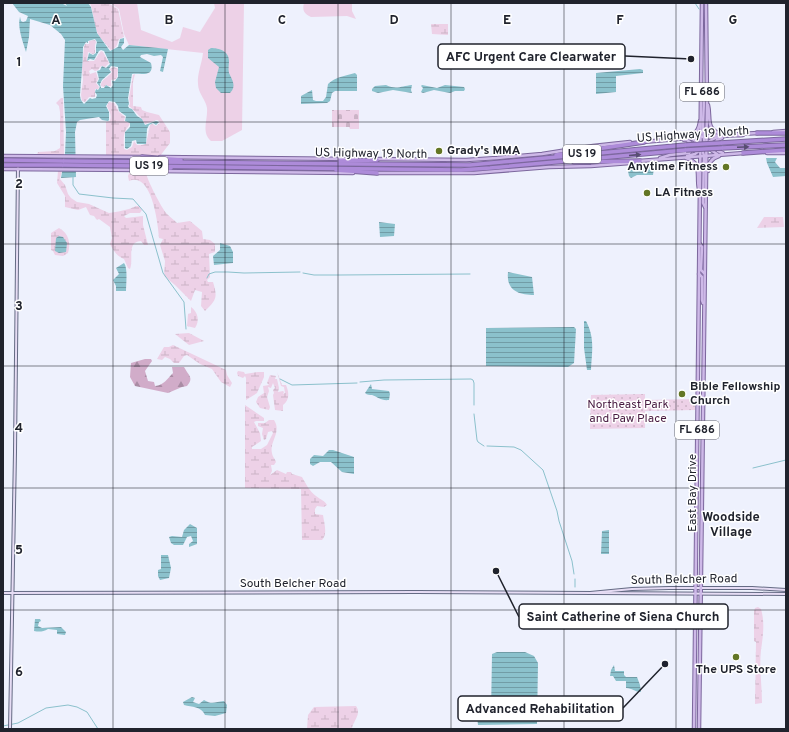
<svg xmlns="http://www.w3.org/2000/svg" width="789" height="732" font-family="Overpass,sans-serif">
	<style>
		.grass { fill: #edd1e7 }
		.forest { fill: url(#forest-firs) }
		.wetland { fill: url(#wetland-marsh) }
		.cemetery { fill: url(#cemetery-stones) }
		.park { fill: url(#park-dots) }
		.water { fill: url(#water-rules); fill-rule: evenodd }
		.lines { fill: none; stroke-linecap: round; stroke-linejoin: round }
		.stream { stroke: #8bc1cc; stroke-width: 1 }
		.secondary-casing { stroke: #656b84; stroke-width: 4 }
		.primary-casing { stroke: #7c679d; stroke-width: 4.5 }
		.motorway-casing { stroke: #7c679d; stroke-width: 5.5 }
		.secondary { stroke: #e6dcf4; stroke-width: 2 }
		.primary { stroke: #ceb9e8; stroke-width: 2.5 }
		.motorway { stroke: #ad8bd9; stroke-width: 3.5 }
		.motorway-bridge-casing { stroke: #7c679d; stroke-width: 5.5; stroke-linecap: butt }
		.motorway-bridge { stroke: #ad8bd9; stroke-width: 3.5 }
		.oneway { fill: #584d72 }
		.grid { fill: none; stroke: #20232d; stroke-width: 1; stroke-opacity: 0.55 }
		.poi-dot { fill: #637625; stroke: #fff; stroke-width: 1.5 }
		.labels { text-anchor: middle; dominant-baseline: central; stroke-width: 3; stroke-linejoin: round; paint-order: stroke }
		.shield { fill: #fff; stroke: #63656c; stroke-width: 1 }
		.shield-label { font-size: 11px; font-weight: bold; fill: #20232d }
		.street-label { font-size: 12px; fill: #20232d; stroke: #fff }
		.poi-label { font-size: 12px; font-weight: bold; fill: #20232d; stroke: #fff; text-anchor: start }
		.park-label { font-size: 12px; fill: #481b41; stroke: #fff }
		.neighbourhood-label { font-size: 13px; font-weight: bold; fill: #20232d; stroke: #fff }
		.grid-label { font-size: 13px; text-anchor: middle; font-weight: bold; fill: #20232d; stroke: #fff; stroke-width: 3; stroke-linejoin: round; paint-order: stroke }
		.leader { fill: none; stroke: #20232d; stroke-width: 1.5 }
		.callout-dot { fill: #20232d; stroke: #fff; stroke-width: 1.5 }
		.callout { fill: #fff; stroke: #20232d; stroke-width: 1.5 }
		.callout-label { font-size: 13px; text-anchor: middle; font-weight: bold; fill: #20232d }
	</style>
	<defs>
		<pattern id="forest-firs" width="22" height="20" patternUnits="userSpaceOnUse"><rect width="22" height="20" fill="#d1acc9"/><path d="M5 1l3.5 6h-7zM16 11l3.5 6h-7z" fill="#a98ca4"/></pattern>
		<pattern id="wetland-marsh" width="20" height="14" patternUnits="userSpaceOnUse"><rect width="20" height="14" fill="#edd1e7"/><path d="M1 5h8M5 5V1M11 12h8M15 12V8" fill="none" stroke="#cbb3c6"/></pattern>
		<pattern id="cemetery-stones" width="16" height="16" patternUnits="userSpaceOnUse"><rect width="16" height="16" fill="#edd1e7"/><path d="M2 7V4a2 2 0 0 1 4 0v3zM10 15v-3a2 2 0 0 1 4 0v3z" fill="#cbb3c6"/></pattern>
		<pattern id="park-dots" width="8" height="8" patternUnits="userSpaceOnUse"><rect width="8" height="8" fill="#edd1e7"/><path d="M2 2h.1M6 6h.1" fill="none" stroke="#cbb3c6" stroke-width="1.8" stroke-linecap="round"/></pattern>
		<pattern id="water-rules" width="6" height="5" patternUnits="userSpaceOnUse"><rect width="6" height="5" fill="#8bc1cc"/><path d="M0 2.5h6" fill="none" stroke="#719ca6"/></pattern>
	</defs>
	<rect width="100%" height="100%" fill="#eef1fd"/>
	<!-- grass -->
	<g class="grass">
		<path d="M110,3H137L141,30L172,42L180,38L183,27L200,32L215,8L214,3H244L242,130L222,141H211C201,132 208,120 207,108C206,100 198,93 198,84C197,74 202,63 203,53L129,45L124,34L119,9Z"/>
		<path d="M304,3H352V11L356,19L347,16L311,17C304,14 302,10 304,3Z"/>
	</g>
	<!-- forest -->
	<path class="forest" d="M145,359H151L152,361L145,371L148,381L154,382L155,386C164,385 167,379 173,373L172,367H184C189,376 194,378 187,386L182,387L168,393L135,386L130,377L131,363Z"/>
	<!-- wetland -->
	<g class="wetland">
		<path d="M90,3H108L118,9L124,37L119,39C117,44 117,48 111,50L109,48C105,43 99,37 97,32C93,22 94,12 90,3Z"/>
		<polygon points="431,24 448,24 448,35 432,34"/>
		<polygon points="95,40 96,42 95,45 95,53 93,54 88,52 87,61 94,61 101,51 103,52 109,63 105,67 101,66 98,70 95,71 92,69 89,71 90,74 96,72 98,79 96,83 99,87 98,89 95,89 95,97 89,97 85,102 82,101 81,95 83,80 82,67 84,47 85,44 89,44 89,41"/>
		<path d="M114,67L118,69L117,77L116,79L111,80V86H108L106,85L104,87L101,86V84C103,78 109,77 112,72L110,69Z"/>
		<path d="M135,74L133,82V106L141,107L142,110L147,112L159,115L170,132V143L160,156L106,155V122L110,121C112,114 109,111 107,106L109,102L114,103L119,112L125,117L124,121L130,123C129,127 126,128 125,132C123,136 124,145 124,149L127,150L132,147L134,141L137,145H142L146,144L150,125L152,124L156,126L160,123L158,120H156L145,124C143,119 133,109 129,106L130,104L129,98L133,75Z"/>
		<polygon points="61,98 63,98 64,155 37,155 38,152 55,151 60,148 60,112 59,106 56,103"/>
		<path d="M62,170L60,179L65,185L68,194L71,198L77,202L89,204L109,213C115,212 122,211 129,209C133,208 134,206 139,206L142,210L140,213H130L124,216L126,218L143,216V225L148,245H144L141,241C126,242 134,259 130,269L128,268L124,259C117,256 114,252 110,244L112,238L110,227L99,219L97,220L94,216L90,215L86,207L78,210L65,207V196L57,183L58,171Z"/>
		<path d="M130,171L146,172C146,178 162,209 167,214C170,217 174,220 177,223L190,221L202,231L203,239L210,240L215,244V252L209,254L210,277L207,280L208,282H213C218,298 216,300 205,311L201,306L202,292L195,290L191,301L175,285L164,276L165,261L160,245L163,239L159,238C158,224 152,171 129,181L128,176Z"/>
		<polygon points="764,217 783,217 784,227 757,228"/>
		<path d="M59,228C69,233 71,244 68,253L63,256L55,255L53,251L51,250V233Z"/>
		<path d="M191,307C198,312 200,321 195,328L187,326L188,314L191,313Z"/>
		<polygon points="189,333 204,341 189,345 175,334"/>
		<polygon points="173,345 226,370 227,375 232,383 230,387 221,382 212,369 200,364 187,355 184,356 179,363 174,363 170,359 165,357 162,360 157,359 164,347 169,347"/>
		<polygon points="238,371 244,372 245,374 258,372 264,372 264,377 257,393 246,400 246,378 245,376 243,378 238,376 237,373"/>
		<path d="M277,372L282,385H286C289,392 290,400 283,405V411L275,410L273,395L274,393L273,390L275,388L273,383L271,388L268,387L269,391L267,397L270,407L269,410L260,408L256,402L258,397L264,393L263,386L269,385L267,383L270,375L276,376L275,379H277L279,388L278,392L283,391L284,392L283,394L285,393L284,387L281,386Z"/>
		<path d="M245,405L264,418V421H256L254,422L260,433L261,441L252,447V449H261L267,445L273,433L272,431L268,432L266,439L264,440L262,434L263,428L258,426V423H265L269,420H274C282,432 269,442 272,453C272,456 275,459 276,462L274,465H271L272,471L270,475L277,470L286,474L287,472H291L292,474L302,477C306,484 310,492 316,496C321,500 324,500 327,505L324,507L317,506L315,509V514L323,515C324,523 328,534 322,540H302L301,489L245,488Z"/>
		<path d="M755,608L758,607L761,609C765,622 763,637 761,650C759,667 762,685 762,703L755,704L756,642L754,641V611Z"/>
		<path d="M356,706C362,714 353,721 352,729H307L308,715L314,707Z"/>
	</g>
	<!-- cemetery -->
	<polygon class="cemetery" points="332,110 359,110 359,129 350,129 349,127 332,127"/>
	<!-- park -->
	<polygon class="park" points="645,394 645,400 695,399 695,410 645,411 645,428 590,429 591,395"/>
	<!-- water -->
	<g class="water">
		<path d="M12,3H61L67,6L65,3H88L91,7L97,33L110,51L118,47L120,39L124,38V43L121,47L123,50L129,45L168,49L163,72L160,71L163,57L161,55L154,56L147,54L141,55L140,57L151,63C155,78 140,73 132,74L128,98L129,104L128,106L129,108L132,109L137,116L142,119L145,125L156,121L159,122L156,125L153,123L149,125L147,129L146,144H137L136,140L132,141L131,146L127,149L125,148V132L130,127V123L125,121L126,116L119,111L118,106L115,102L109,101L106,106L109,112V120L108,121L102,120L99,117L80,120L77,122L75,132L76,177L61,178L65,156V154L66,132L63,86L65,40L61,34L50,25L30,19L29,37L26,52C23,42 17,27 20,17L21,21L23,22L26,21L28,16L19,12ZM95,39L97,42L96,46V53L93,55L89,53L87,61L90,59L94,60L99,51L101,50L104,51L110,64L106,68L102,66L100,70L97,71L99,79L97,83L100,87L98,90L96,89L95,92L97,95L96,98L92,99L90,98L84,104C82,102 80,99 80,95C81,79 83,63 83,47L86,42L88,43V41ZM111,66L118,67V77L115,81H112L113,85L111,88L106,85L104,88H101L100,84L102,80L111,72L109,69Z"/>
		<path d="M211,48C219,48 229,51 229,61C229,64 228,69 229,73C232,80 237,86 230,93H221L216,88L215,82L219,67L208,58V50Z"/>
		<polygon points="640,69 643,70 643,73 616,76 616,92 596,94 596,73"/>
		<path d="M355,73L357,75V91H335L332,93L330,101L327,103L301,104V96L312,90L313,100L316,101H323L326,97L328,84C335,77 345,76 355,73Z"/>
		<path d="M386,85C397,90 401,86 412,85L411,90L412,93L393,90L378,93L372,91V89L375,86Z"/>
		<polygon points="422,85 437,88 445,85 464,87 465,89 464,91 455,91 450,93 434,90 423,93 421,92 423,88 421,86"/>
		<polygon points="766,158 777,158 775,162 780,168 786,168 786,176 773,177 767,163"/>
		<polygon points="653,166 654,168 653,175 637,175 631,178 629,176 628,171 630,168"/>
		<polygon points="379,222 395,224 394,236 380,237"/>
		<polygon points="59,236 63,237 67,243 66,252 59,253 55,251 56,238"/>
		<polygon points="220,243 230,246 233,252 233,263 214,265 213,256 220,250"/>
		<path d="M124,263C128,268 126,284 126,291H116V286L113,280L119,274L116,268Z"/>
		<path d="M508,272L532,277L534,295C519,295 506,291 508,272Z"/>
		<path d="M584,321H586C595,338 592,352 591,370H587L584,348Z"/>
		<polygon points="574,327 576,329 574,363 568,367 486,366 486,328"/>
		<path d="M371,384L372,389L389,391L390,394L389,400C381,401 378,397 372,395C370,395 367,395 365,393Z"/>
		<polygon points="329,450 333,450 354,457 354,474 342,472 331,462 320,462 313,466 310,464 310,459 314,455 323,456"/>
		<polygon points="190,524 197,528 197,544 189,547 189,544 193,541 191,536 187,537 183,545 174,545 171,543 169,537 172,536 182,537 184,530"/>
		<polygon points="609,530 609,554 601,554 602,531"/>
		<polygon points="161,555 168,555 171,568 169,578 160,580 158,576 158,570 161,569"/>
		<path d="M35,619H40L41,621L39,622L38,626L42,628L61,627L66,632L65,635L57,634V630L48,629C43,632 39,632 34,631Z"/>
		<polygon points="497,652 525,652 534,656 538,663 537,724 478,725 477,716 491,714 492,654"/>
		<path d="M614,665L615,671H624V675L626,677H637L640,685L641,692C635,692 632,688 626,688V681H616L613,676H610L611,670Z"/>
		<path d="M192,697L195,698L193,702L199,704L204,700C212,705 215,702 224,701L227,705L226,713L215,716L205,715C201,706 192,707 184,705L183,702Z"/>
	</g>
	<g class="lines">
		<!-- stream -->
		<g class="stream">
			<polyline points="695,3 699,9"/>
			<polyline points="73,177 73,185 79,194 113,198 133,199 146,214 163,273 184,302 186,329"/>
			<polyline points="303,273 314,275 339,275 470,274"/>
			<polyline points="207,278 209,274 215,272 228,272 244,273 300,272"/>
			<polyline points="280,379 292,385 357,383"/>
			<polyline points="360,382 384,380 471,379 473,380 474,383 474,405"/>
			<polyline points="474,414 477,440 478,442 484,446"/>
			<polyline points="487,446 514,447 521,450 543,470 557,511 559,521 572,561 574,574"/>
			<polyline points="753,468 786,460"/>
			<polyline points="575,579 575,587"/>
			<polyline points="3,726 18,723 46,708 68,705 77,707 87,712 98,729"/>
		</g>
		<defs>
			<g id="secondary">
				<polyline points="3,593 416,592 786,594"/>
				<polyline points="590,593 632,589 669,588 752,588 786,590"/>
				<polyline points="10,729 15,452 18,165"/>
			</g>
			<g id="primary">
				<path d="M703,89C706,107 700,127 705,144"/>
				<path d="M708,105C711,118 705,129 721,134"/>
				<polyline points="773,132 786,131"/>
				<path d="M687,137C696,134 699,130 700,121"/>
				<polyline points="691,138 700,144"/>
				<polyline points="722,138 717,140 715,144 718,151 723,153"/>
				<polyline points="643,142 723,135 758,133"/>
				<path d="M707,144C715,134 731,136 743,135"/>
				<polyline points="702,148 704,156 703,203 705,207"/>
				<polyline points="708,148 717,154"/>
				<polyline points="767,153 786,153"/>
				<polyline points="3,156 143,157"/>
				<polyline points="687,156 695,154 700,150"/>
				<polyline points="160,157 357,159"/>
				<polyline points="660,158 670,155 689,153 692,148 691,143 687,140 684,140"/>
				<path d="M686,158C703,163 696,176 699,189"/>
				<polyline points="376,159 466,160 497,158 542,154 593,146 630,142"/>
				<polyline points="639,161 744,153"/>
				<polyline points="3,169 141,170"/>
				<polyline points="154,171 353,173"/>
				<path d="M708,171C708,163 712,158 719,156"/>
				<polyline points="376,173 474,173 549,167 591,166 630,163"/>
				<polyline points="700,244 702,247 701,270 704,273"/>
				<polyline points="699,274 702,277 702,300 703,303"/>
				<polyline points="694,729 702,3"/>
				<polyline points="699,729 707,102 706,3"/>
			</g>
			<g id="motorway">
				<polyline points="757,133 786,133"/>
				<polyline points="721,143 786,139"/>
				<polyline points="722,148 786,145"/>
				<polyline points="743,153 786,150"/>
				<polyline points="556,155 644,142"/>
				<polyline points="142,157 181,160"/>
				<polyline points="63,161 470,165 686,145"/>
				<polyline points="339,161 377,160"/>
				<polyline points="574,162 640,161"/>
				<polyline points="62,165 461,170 490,168 686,150"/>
				<polyline points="139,170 171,168"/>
				<polyline points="336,170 377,173"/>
			</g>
		</defs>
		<!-- secondary casing -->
		<use href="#secondary" class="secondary-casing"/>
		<!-- primary casing -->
		<use href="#primary" class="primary-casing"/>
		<!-- motorway casing -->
		<use href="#motorway" class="motorway-casing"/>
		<!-- secondary -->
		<use href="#secondary" class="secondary"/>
		<!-- primary -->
		<use href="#primary" class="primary"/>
		<!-- motorway -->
		<use href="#motorway" class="motorway"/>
		<defs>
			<g id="motorway-bridge">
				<polyline points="686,145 721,143"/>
				<polyline points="686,150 722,148"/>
				<polyline points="3,160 63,161"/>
				<polyline points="3,165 62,165"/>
			</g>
		</defs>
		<!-- motorway-bridge casing -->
		<use href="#motorway-bridge" class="motorway-bridge-casing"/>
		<!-- motorway-bridge -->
		<use href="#motorway-bridge" class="motorway-bridge"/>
	</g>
	<!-- one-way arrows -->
	<defs><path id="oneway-solid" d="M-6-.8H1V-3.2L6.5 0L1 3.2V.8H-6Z"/></defs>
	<g class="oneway">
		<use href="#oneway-solid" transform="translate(743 147) rotate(-3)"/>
		<use href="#oneway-solid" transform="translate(635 155) rotate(-5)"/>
	</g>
	<!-- grid -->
	<path class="grid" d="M113,3V729M225,3V729M338,3V729M451,3V729M564,3V729M676,3V729M3,122H786M3,244H786M3,366H786M3,488H786M3,610H786"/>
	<!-- markers -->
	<g class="poi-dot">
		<circle cx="439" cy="151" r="4"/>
		<circle cx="726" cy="167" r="4"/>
		<circle cx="647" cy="193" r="4"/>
		<circle cx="682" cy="394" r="4"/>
		<circle cx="736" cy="657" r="4"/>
	</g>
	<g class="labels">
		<!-- shield labels -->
		<g class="shield">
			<rect x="680" y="83" width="44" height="18" rx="3"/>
			<rect x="563" y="145" width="38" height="18" rx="3"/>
			<rect x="130" y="157" width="38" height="18" rx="3"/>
			<rect x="675" y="421" width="44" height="18" rx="3"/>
		</g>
		<g class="shield-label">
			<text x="702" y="92">FL 686</text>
			<text x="582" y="154">US 19</text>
			<text x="149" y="166">US 19</text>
			<text x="697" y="430">FL 686</text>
		</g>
		<!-- street labels -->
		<g class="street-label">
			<text transform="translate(693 135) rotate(-4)">US Highway 19 North</text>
			<text transform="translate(371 154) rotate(1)">US Highway 19 North</text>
			<text transform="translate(693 493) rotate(-90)">East Bay Drive</text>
			<text transform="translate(684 580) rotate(-1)">South Belcher Road</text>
			<text x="293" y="584">South Belcher Road</text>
		</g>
		<!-- poi labels -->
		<g class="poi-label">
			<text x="447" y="151">Grady's MMA</text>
			<text x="718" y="167" text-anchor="end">Anytime Fitness</text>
			<text x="655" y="193">LA Fitness</text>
			<text x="690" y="387">Bible Fellowship<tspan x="690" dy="14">Church</tspan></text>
			<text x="736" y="670" text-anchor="middle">The UPS Store</text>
		</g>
		<!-- park labels -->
		<g class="park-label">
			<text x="628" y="405">Northeast Park<tspan x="628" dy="14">and Paw Place</tspan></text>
		</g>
		<!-- neighbourhood labels -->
		<g class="neighbourhood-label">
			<text x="731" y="518">Woodside<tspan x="731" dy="15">Village</tspan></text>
		</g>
	</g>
	<g class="grid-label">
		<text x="56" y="24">A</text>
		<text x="169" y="24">B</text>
		<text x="282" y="24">C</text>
		<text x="394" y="24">D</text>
		<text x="507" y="24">E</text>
		<text x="620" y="24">F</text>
		<text x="733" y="24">G</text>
		<text x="19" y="66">1</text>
		<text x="19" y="188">2</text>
		<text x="19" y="310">3</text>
		<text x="19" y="432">4</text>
		<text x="19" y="554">5</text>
		<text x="19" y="676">6</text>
	</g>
	<!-- callouts -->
	<path class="leader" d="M691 59L625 56M496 571L519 617M665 664L623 708"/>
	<g class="callout-dot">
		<circle cx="691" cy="59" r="4"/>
		<circle cx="496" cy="571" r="4"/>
		<circle cx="665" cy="664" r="4"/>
	</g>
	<g class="callout">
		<rect x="438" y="44" width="187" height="25" rx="4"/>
		<rect x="519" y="604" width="209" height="25" rx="4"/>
		<rect x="458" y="696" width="165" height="25" rx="4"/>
	</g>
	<g class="callout-label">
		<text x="531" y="61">AFC Urgent Care Clearwater</text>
		<text x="623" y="621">Saint Catherine of Siena Church</text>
		<text x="540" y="713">Advanced Rehabilitation</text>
	</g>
	<!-- border -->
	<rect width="789" height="732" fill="none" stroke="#20232d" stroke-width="8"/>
</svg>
